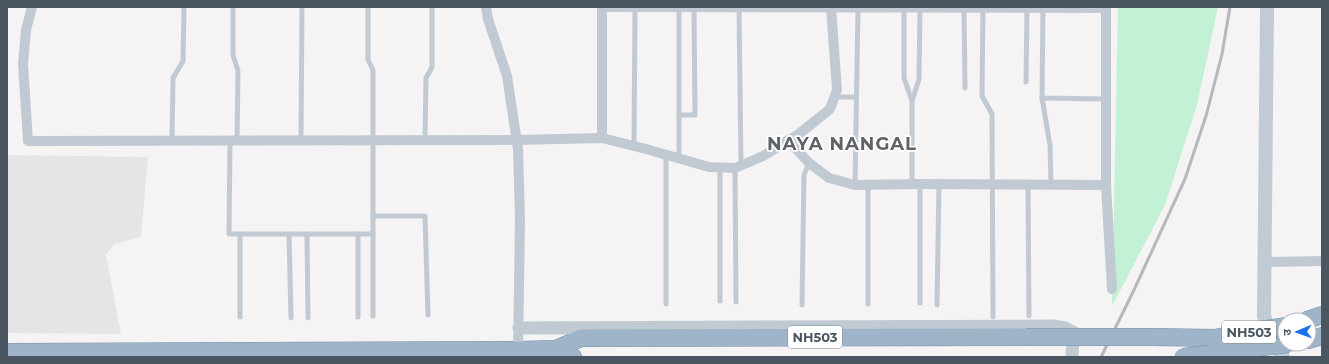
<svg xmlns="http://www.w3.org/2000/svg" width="1329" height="364" font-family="Montserrat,'Noto Sans Devanagari',sans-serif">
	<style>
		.education { fill: #e6e4e5 }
		.green { fill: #c3f1d5 }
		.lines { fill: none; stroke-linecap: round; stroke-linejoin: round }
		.trunk-casing { stroke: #7690ad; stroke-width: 18 }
		.service { stroke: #c1cad2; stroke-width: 5 }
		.minor { stroke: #c1cad2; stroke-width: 10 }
		.tertiary { stroke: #c1cad2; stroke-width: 13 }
		.secondary { stroke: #c1cbd6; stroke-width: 14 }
		.trunk { stroke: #9fb4c9; stroke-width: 17 }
		.rail { stroke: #b5b8bd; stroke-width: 3 }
		.trunk-bridge-casing { stroke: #7690ad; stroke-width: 18; stroke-linecap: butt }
		.trunk-bridge { stroke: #9fb4c9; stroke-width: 17 }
		.labels { text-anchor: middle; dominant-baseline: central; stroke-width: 3.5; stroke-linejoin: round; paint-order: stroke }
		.shield { fill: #fff; stroke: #808990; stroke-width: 1 }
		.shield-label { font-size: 13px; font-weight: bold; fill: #4a5661 }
		.district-label { font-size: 18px; font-weight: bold; letter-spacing: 1px; fill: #5f6368; stroke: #fff }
	</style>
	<rect width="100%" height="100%" fill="#f5f3f3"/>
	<!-- education -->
	<polygon class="education" points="7,155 148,157 141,237 114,244 106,255 121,334 7,333"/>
	<!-- green -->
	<polygon class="green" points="1118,7 1218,7 1197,105 1165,205 1112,306"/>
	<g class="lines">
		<defs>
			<g id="trunk">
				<polyline points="1307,320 1322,315"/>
				<polyline points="1153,337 1214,338"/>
				<polyline points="1309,340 1322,336"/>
				<polyline points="556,349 573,357"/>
				<polyline points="7,352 518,350 556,349 581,338 1026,337"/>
			</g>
		</defs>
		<!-- trunk casing -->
		<use href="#trunk" class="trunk-casing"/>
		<!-- service -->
		<g class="service">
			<polyline points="233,7 233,55 238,71 237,141"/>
			<polyline points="368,7 368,60 373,70 373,316"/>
			<polyline points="739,7 741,165"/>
			<polyline points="983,7 982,96 992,114 993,317"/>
			<polyline points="1043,7 1042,98 1106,99"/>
			<polyline points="904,8 904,78 912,101 912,184"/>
			<polyline points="964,8 965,88"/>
			<polyline points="1026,82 1027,8"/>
			<polyline points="834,97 856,97"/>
			<polyline points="1042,98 1050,145 1051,185"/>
			<polyline points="912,101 919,79 920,8"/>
			<polyline points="679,115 695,115 694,8"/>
			<polyline points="425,140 426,78 432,67 432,7"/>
			<polyline points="172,141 173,78 183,61 184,7"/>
			<polyline points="230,141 229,234 373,234"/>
			<polyline points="301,141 302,7"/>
			<polyline points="634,146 635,8"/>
			<polyline points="666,155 666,304"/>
			<polyline points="679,158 679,7"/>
			<polyline points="735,168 736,302"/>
			<polyline points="920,184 920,303"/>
			<polyline points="855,185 858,8"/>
			<polyline points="868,185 868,304"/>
			<polyline points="1028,185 1029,316"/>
			<polyline points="373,216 425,216 428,315"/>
			<polyline points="240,234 240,317"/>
			<polyline points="289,234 291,318"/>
			<polyline points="307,234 308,318"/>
			<polyline points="720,301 720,168"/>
			<polyline points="802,305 804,175 809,163"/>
			<polyline points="937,305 939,184"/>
			<polyline points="358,317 358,234"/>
		</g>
		<!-- minor -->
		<g class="minor">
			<polyline points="32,7 26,30 23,64 28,141 517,140 602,138 646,149 709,167 735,168 763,156 799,134 830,109 837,90 831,7"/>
			<polyline points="486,7 488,19 507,76 518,149 520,219 518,355"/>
			<polyline points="602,7 1106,8"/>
			<polyline points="602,7 602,138"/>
			<polyline points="1106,7 1106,185 1112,289"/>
			<polyline points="788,140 809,163 829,178 855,185 920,184 1106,185"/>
			<polyline points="1265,262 1322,261"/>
		</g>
		<!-- tertiary -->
		<polyline class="tertiary" points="519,328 1053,326 1065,328 1073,332 1072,357"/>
		<!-- secondary -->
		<polyline class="secondary" points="1267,7 1264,316 1273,340 1283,357"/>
		<!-- trunk -->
		<use href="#trunk" class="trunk"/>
		<!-- rail -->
		<polyline class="rail" points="1101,357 1134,290 1185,179 1206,116 1222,54 1230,7"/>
		<defs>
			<g id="trunk-bridge">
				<polyline points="1026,337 1153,337"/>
				<polyline points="1214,338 1285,326"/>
				<polyline points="1183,357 1288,344"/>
			</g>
		</defs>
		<!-- trunk-bridge casing -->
		<use href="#trunk-bridge" class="trunk-bridge-casing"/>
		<!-- trunk-bridge -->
		<use href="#trunk-bridge" class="trunk-bridge"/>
	</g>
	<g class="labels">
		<!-- shield labels -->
		<g class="shield">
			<rect x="1222" y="321" width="54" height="22" rx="3"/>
			<rect x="788" y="326" width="54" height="22" rx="3"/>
		</g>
		<g class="shield-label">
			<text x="1249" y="332">NH503</text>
			<text x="815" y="337">NH503</text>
		</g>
		<!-- district labels -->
		<g class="district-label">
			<text x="842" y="144">NAYA NANGAL</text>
		</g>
	</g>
	<!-- border -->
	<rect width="1329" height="364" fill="none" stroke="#4a5661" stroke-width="16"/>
	<!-- north arrow -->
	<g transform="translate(1297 332) rotate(268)"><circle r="19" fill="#ffffff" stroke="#b7bbc0"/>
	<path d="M0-3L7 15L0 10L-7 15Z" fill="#1a73e8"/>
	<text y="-6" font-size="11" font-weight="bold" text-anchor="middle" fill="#4a5661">उ</text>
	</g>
</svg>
